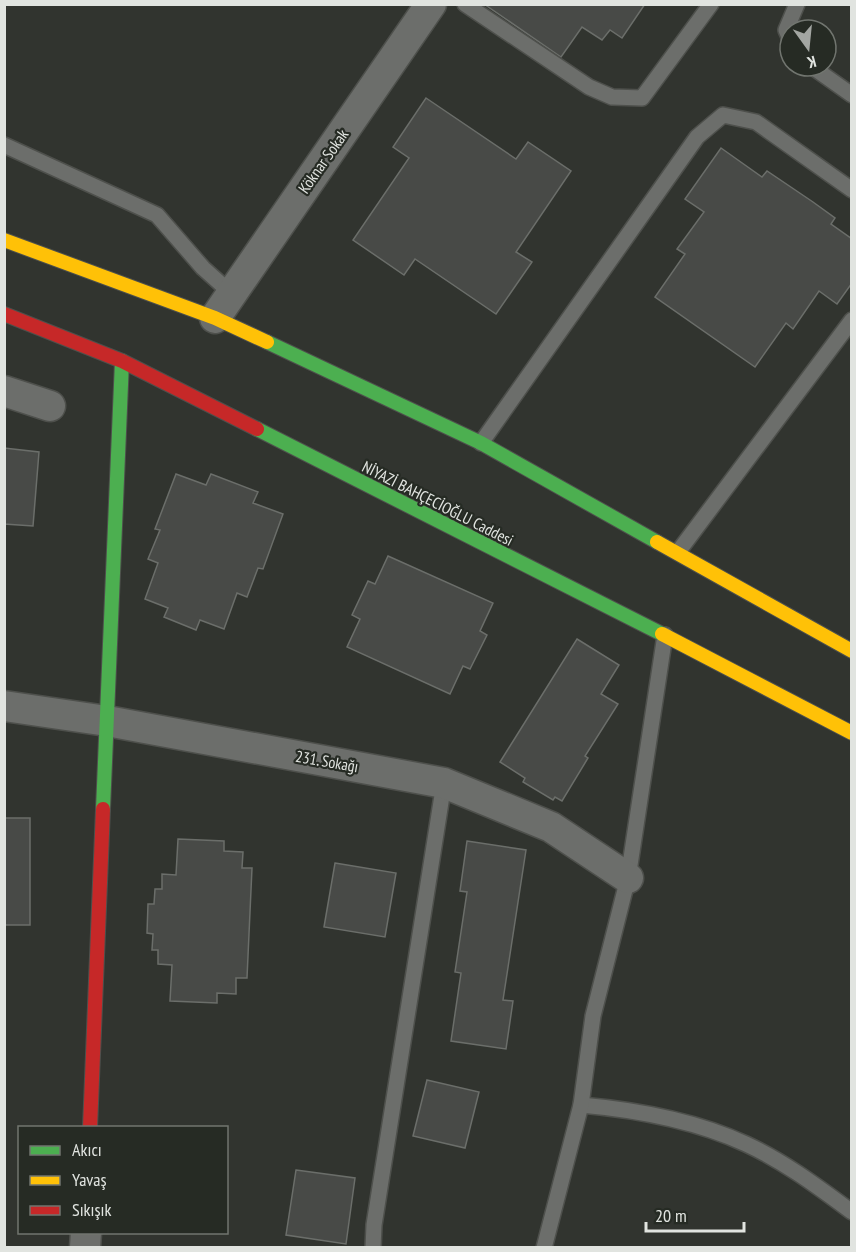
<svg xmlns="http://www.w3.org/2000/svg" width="856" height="1252" font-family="'PT Sans Narrow',sans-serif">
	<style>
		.building { fill: #484a47; stroke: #6b6e6a; stroke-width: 1.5 }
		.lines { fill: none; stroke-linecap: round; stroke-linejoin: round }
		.lane-casing { stroke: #4e504c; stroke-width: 18 }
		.street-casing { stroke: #4e504c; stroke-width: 33 }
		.fast-casing { stroke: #4e504c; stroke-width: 16 }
		.slow-casing { stroke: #4e504c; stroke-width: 16 }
		.jam-casing { stroke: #4e504c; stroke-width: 16 }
		.lane { stroke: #6c6e6b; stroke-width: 15 }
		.street { stroke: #6c6e6b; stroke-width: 30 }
		.fast { stroke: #4caf50; stroke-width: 14 }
		.slow { stroke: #ffc107; stroke-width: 14 }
		.jam { stroke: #c62828; stroke-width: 14 }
		.labels { text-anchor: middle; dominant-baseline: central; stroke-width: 4.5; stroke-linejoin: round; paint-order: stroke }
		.street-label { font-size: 16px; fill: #e1e4e0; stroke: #262b24 }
	</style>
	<rect width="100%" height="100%" fill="#31342f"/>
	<!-- building -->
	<g class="building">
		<polygon points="484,4 645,4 622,38 610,30 602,40 582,27 561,57"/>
		<polygon points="426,98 516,159 528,142 571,171 516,252 532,262 496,314 415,259 404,275 353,240 409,158 393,147"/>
		<polygon points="721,148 762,177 767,171 813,202 835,218 831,224 852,239 852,283 837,304 819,291 793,329 786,323 755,367 655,297 685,254 677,249 704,212 685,199"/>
		<polygon points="4,448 39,452 33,526 4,524"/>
		<polygon points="176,474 206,485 211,474 258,492 253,503 283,514 263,569 258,568 247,597 237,593 224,629 200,620 196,630 164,617 168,608 145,599 158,563 148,559 160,530 155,529"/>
		<polygon points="388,556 493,603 480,631 487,635 470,669 463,666 450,694 347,647 360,619 352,615 368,581 375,584"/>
		<polygon points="577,639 619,665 601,694 618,704 585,756 588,758 562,801 555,797 553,800 523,782 525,778 500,762"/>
		<rect x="4" y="818" width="26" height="107"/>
		<polygon points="178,839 224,841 224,851 243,852 242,868 252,868 247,978 236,978 236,994 217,993 217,1003 170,1001 172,965 158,964 158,950 152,950 153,934 147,933 148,904 154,904 155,889 162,889 162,874 176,875"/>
		<polygon points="467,841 526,850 503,1000 513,1001 506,1049 451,1041 461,973 455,972 467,892 460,891"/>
		<polygon points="335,863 396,873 385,937 324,927"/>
		<polygon points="427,1080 479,1092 465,1148 413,1136"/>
		<polygon points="296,1170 355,1178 346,1244 286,1235"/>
	</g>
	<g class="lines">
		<defs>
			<g id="lane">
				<polyline points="465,4 589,87 612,97 642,98 711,4"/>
				<polyline points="790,39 786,30 797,4"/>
				<polyline points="811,66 852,95"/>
				<polyline points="4,145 157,215 203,268 232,294"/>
				<polyline points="481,443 697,137 723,115 756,122 852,190"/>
				<polyline points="678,552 852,320"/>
				<path d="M581,1105C638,1110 694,1120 746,1144C785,1162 818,1187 852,1212"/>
				<polyline points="373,1248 374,1225 444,783"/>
				<polyline points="544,1248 581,1105 593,1016 628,878 665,635"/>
			</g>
			<g id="street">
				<polyline points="215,318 431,4"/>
				<polyline points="4,391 50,406"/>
				<polyline points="4,706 107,721 444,783 551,827 628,878"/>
				<polyline points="85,1248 86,1232"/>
			</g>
			<g id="fast">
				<polyline points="267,342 481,443 657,542"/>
				<polyline points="257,429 662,634"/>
				<polyline points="103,809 122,361"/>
			</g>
			<g id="slow">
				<polyline points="4,240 215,318 267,342"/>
				<polyline points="657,542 852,651"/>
				<polyline points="662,634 852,733"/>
			</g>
			<g id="jam">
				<polyline points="4,314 122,361 257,429"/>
				<polyline points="90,1128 103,809"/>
			</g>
		</defs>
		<!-- lane casing -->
		<use href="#lane" class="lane-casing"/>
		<!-- street casing -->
		<use href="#street" class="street-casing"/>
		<!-- fast casing -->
		<use href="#fast" class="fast-casing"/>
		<!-- slow casing -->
		<use href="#slow" class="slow-casing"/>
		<!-- jam casing -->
		<use href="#jam" class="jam-casing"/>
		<!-- lane -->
		<use href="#lane" class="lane"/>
		<!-- street -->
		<use href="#street" class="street"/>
		<!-- fast -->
		<use href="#fast" class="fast"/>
		<!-- slow -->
		<use href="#slow" class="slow"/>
		<!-- jam -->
		<use href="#jam" class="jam"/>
	</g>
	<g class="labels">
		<!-- street labels -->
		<g class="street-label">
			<text transform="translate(323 161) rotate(-55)">Köknar Sokak</text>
			<text transform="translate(438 503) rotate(27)">NİYAZİ BAHÇECİOĞLU Caddesi</text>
			<text transform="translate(327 761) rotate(10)">231. Sokağı</text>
		</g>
	</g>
	<!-- border -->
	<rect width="856" height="1252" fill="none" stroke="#e1e4e0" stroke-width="12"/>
	<!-- legend -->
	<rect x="18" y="1126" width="210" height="108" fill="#262b24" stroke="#71756f" stroke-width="1.5"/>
	<rect x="30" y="1146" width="30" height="9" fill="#4caf50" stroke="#71756f" stroke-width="1.5"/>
	<text x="72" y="1156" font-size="18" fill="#e1e4e0">Akıcı</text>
	<rect x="30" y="1176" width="30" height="9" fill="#ffc107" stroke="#71756f" stroke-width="1.5"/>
	<text x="72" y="1186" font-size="18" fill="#e1e4e0">Yavaş</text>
	<rect x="30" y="1206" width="30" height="9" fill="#c62828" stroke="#71756f" stroke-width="1.5"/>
	<text x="72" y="1216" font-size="18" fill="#e1e4e0">Sıkışık</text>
	<!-- north arrow -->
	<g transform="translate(808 48) rotate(165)"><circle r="28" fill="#262b24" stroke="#71756f" stroke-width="1.5"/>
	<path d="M0-4.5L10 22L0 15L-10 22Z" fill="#a3a6a2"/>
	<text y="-9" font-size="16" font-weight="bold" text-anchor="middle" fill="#e1e4e0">K</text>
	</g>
	<!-- scale -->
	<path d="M646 1222v9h98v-9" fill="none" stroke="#e1e4e0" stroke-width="3"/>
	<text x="655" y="1222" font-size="18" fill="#e1e4e0" stroke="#262b24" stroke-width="4.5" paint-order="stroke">20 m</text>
</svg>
